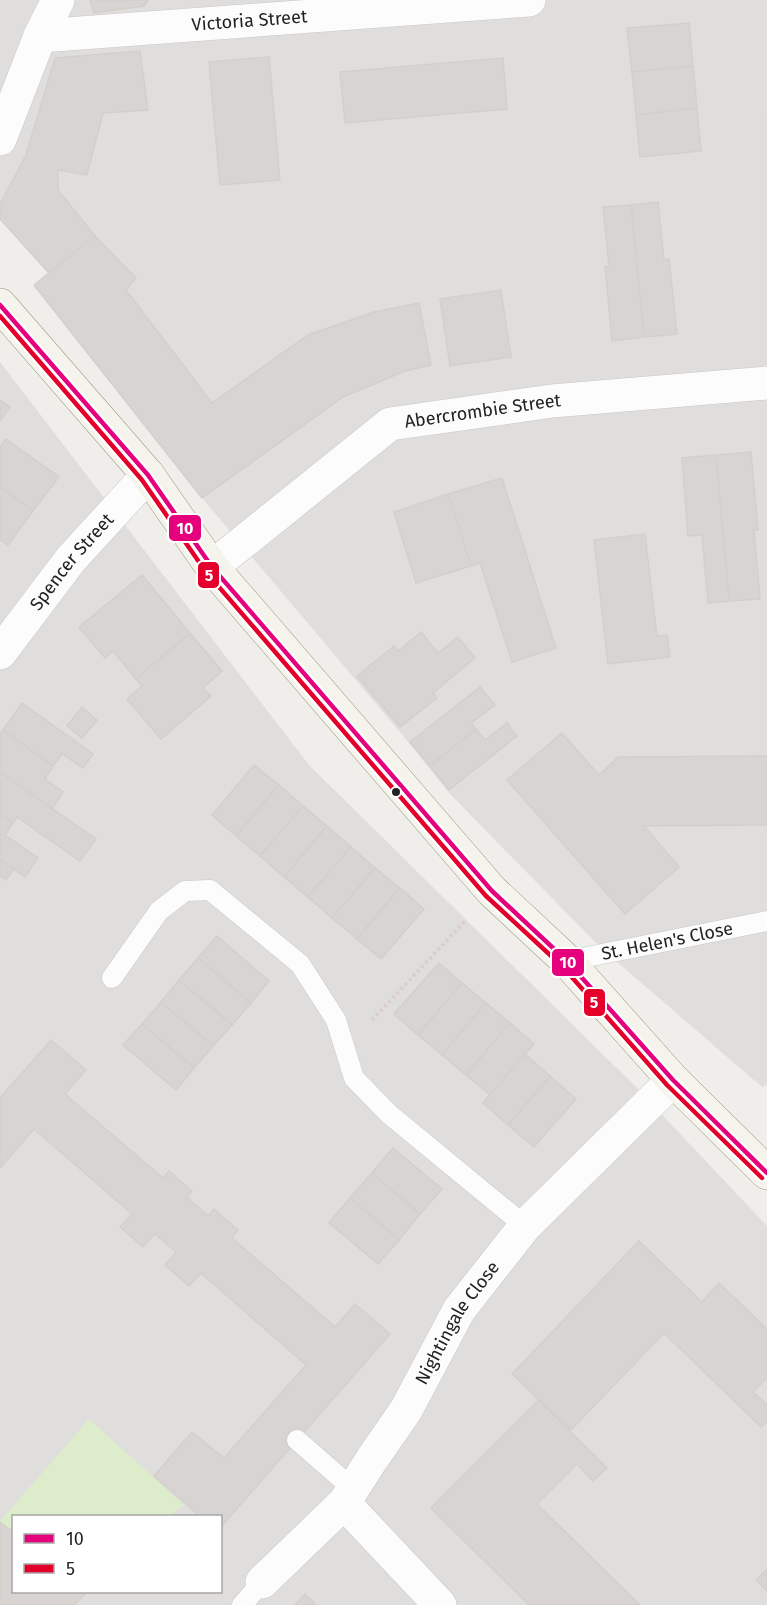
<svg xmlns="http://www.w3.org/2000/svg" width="767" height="1605" font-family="'Fira Sans',sans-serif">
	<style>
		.residential { fill: #dfdedc; fill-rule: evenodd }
		.grass { fill: #ddeccb }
		.parking { fill: #e0dfde }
		.building { fill: #d7d4d2; stroke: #d3d0cc; stroke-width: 1.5 }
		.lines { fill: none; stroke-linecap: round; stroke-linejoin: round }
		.service-casing { stroke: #c9c8c7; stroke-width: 21 }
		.minor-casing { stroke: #c9c8c7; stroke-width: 34 }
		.secondary-casing { stroke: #999a82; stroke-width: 34 }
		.path { stroke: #dccecd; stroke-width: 4; stroke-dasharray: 3 3; stroke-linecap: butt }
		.service { stroke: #fdfcfc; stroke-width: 20 }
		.minor { stroke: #fdfcfc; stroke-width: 33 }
		.secondary { stroke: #f4f4ed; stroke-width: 33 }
		.bus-1-casing { stroke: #fff; stroke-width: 9 }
		.bus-2-casing { stroke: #fff; stroke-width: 9 }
		.bus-1 { stroke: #e5007d; stroke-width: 4.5 }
		.bus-2 { stroke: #e4002b; stroke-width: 4.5 }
		.bus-dot { fill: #222; stroke: #fff; stroke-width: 2 }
		.labels { text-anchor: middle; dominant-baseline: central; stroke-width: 6; stroke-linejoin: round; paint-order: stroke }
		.street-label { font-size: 18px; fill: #222; stroke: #fff }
		.line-badge { stroke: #fff; stroke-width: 2 }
		.badge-label { font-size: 16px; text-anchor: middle; font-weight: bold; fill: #fff }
	</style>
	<rect width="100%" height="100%" fill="#f0eeeb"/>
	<!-- residential -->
	<g class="residential">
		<polygon points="0,0 767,0 767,1085 762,1087 602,949 450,794 404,737 202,498 34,285 48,273 0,219"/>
		<path d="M0,362L309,765L634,1085L767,1226V1605H0ZM14,1516H220V1592H14Z"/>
	</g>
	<!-- grass -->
	<polygon class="grass" points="89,1419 184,1505 170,1516 14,1516 13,1533 0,1521"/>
	<!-- parking -->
	<g class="parking">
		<polygon points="767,4 767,132 754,5"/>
		<polygon points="594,19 597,52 524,58 521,25"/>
		<polygon points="37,1138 124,1213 102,1239 179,1304 198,1282 294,1365 228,1441 0,1244 0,1181"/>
	</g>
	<!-- building -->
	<g class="building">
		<polygon points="90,0 148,0 144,6 94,13"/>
		<polygon points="689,23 693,66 632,72 627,28"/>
		<polygon points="140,51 148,110 103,113 87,175 58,170 58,190 95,236 49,273 0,219 0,204 26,155 55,58"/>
		<polygon points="269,57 280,180 220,185 209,62"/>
		<polygon points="503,58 507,109 345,123 340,72"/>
		<polygon points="693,66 697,108 636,115 632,72"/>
		<polygon points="697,108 701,151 640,157 636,115"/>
		<polygon points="658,202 664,260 669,259 677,334 644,337 631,205"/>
		<polygon points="631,205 644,337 612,341 605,266 609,266 603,207"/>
		<polygon points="95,236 136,278 126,290 212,403 308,335 374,312 419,303 431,365 405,371 343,397 202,498 34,285"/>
		<polygon points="501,290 511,357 450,366 440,299"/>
		<polygon points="0,400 10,407 0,421"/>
		<polygon points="6,439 59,477 33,511 0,487 0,447"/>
		<polygon points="751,452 758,530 754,530 760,599 729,601 716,455"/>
		<polygon points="716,455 729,601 708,603 702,535 688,536 682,458"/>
		<polygon points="502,478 556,648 512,662 480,563 471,566 448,494"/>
		<polygon points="0,487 33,511 8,545 0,540"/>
		<polygon points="448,494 471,566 416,583 394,512"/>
		<polygon points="645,534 657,636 667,635 670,657 608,664 594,540"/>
		<polygon points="142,575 190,633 136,679 113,651 105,658 79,627"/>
		<polygon points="421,632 438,653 458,637 475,658 433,693 437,698 400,727 357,676 394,646 398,651"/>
		<polygon points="190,633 222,671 203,688 211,696 161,739 127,699 142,686 136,679"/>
		<polygon points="480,687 495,705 471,723 476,729 430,766 410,742"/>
		<polygon points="22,703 93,754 83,768 62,754 53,766 3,730"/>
		<polygon points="82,707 97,720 82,738 67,726"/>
		<polygon points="507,723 517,736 449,790 430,766 476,729 485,740"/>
		<polygon points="3,730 53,766 45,779 63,792 52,809 0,772 0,734"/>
		<polygon points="562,733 599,775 618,757 767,756 767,825 644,826 679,867 625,914 507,780"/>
		<polygon points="254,765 279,785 236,836 212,815"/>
		<polygon points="0,772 96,839 80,861 17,817 13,823 0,814"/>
		<polygon points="279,785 303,806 260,856 236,836"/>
		<polygon points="303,806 327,826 284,877 260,856"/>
		<polygon points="0,814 13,823 5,835 38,858 25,877 0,860"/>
		<polygon points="327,826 351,847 308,897 284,877"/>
		<polygon points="351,847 375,868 332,918 308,897"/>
		<polygon points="0,860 14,869 6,880 0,876"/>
		<polygon points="375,868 400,888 357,939 332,918"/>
		<polygon points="400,888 424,909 381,959 357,939"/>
		<polygon points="217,936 269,981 251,1003 198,958"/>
		<polygon points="198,958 251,1003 232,1025 179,980"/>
		<polygon points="439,963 462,983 418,1035 394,1014"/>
		<polygon points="179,980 232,1025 213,1046 161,1002"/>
		<polygon points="462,983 486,1003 442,1055 418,1035"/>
		<polygon points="161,1002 213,1046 194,1068 142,1024"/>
		<polygon points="486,1003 510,1023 466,1075 442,1055"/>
		<polygon points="510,1023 534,1044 490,1095 466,1075"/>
		<polygon points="142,1024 194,1068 176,1090 123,1045"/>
		<polygon points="51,1040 86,1070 65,1094 163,1178 169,1171 192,1191 187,1197 208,1216 214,1209 238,1230 232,1238 335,1327 355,1304 390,1334 220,1528 220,1516 200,1516 154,1476 192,1432 224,1458 306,1365 201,1273 189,1286 165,1265 176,1252 155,1234 143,1247 120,1227 132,1214 34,1129 0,1168 0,1098"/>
		<polygon points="525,1054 550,1076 508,1125 483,1103"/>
		<polygon points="550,1076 576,1099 534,1147 508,1125"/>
		<polygon points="393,1148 442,1189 420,1214 372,1173"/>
		<polygon points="372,1173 420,1214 399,1240 350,1198"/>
		<polygon points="350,1198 399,1240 378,1264 329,1223"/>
		<polygon points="639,1241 702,1302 719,1283 767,1329 767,1378 753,1392 767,1405 767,1421 761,1427 664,1333 571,1430 512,1374"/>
		<polygon points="539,1400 607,1468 593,1481 577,1464 537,1504 640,1605 529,1605 431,1508"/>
		<polygon points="0,1522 14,1533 14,1592 82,1592 85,1594 74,1605 0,1605"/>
		<polygon points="767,1569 767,1591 756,1580"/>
		<polygon points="305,1594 316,1605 295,1605"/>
	</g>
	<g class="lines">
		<defs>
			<g id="service">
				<path id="s1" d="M567,961L767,921"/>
				<polyline points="112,978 159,911 185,891 210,890 300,964 336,1020 354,1078 389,1114 525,1226"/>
				<polyline points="297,1440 353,1489"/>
				<polyline points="242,1605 262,1582"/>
			</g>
			<g id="minor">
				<path id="s2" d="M40,36L529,0"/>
				<polyline points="0,139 40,36 58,0"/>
				<path id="s3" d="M212,567L390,424L552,401L767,383"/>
				<path id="s4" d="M0,653L71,559L148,475"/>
				<polyline points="344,1503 440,1605"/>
				<path id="s5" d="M262,1582L344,1503L372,1459L406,1410L459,1310L525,1226L673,1080"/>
			</g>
			<polyline id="secondary" points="0,305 148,475 212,567 492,891 567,961 673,1080 767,1173"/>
		</defs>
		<!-- service casing -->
		<use href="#service" class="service-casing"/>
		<!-- minor casing -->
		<use href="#minor" class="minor-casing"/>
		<!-- secondary casing -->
		<use href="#secondary" class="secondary-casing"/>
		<!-- path -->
		<polyline class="path" points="372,1020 465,921"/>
		<!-- service -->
		<use href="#service" class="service"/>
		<!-- minor -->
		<use href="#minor" class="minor"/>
		<!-- secondary -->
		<use href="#secondary" class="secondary"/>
		<defs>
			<polyline id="bus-1" points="0,305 148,475 212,567 492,891 567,961 673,1080 767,1173"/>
			<polyline id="bus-2" points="0,316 142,480 206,572 486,896 562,966 667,1085 762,1178"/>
		</defs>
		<!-- bus-1 casing -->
		<use href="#bus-1" class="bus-1-casing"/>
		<!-- bus-2 casing -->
		<use href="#bus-2" class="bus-2-casing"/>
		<!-- bus-1 -->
		<use href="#bus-1" class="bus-1"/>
		<!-- bus-2 -->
		<use href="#bus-2" class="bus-2"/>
	</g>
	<!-- markers -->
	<circle class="bus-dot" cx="396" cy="792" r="5"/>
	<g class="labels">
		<!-- street labels -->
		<g class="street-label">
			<text stroke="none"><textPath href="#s2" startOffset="210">Victoria Street</textPath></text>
			<text stroke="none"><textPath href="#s3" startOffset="322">Abercrombie Street</textPath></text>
			<text stroke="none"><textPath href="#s4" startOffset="116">Spencer Street</textPath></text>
			<text stroke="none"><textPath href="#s1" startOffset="102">St. Helen's Close</textPath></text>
			<text stroke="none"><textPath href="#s5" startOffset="327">Nightingale Close</textPath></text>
		</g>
	</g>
	<g class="line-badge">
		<rect x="168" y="514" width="34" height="28" rx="6" fill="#e5007d"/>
		<rect x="197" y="561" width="23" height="28" rx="6" fill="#e4002b"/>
		<rect x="551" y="948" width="34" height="29" rx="6" fill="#e5007d"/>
		<rect x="583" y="988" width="23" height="29" rx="6" fill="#e4002b"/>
	</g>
	<g class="badge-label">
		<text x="185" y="534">10</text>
		<text x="209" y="581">5</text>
		<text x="568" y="968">10</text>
		<text x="594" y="1008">5</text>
	</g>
	<!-- legend -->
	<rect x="12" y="1515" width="210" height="78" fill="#ffffff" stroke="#a7a7a7" stroke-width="1.5"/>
	<rect x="24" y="1534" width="30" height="9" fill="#e5007d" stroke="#a7a7a7" stroke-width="1.5"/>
	<text x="66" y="1545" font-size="18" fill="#222222">10</text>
	<rect x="24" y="1564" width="30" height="9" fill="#e4002b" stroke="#a7a7a7" stroke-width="1.5"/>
	<text x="66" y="1575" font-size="18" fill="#222222">5</text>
</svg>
